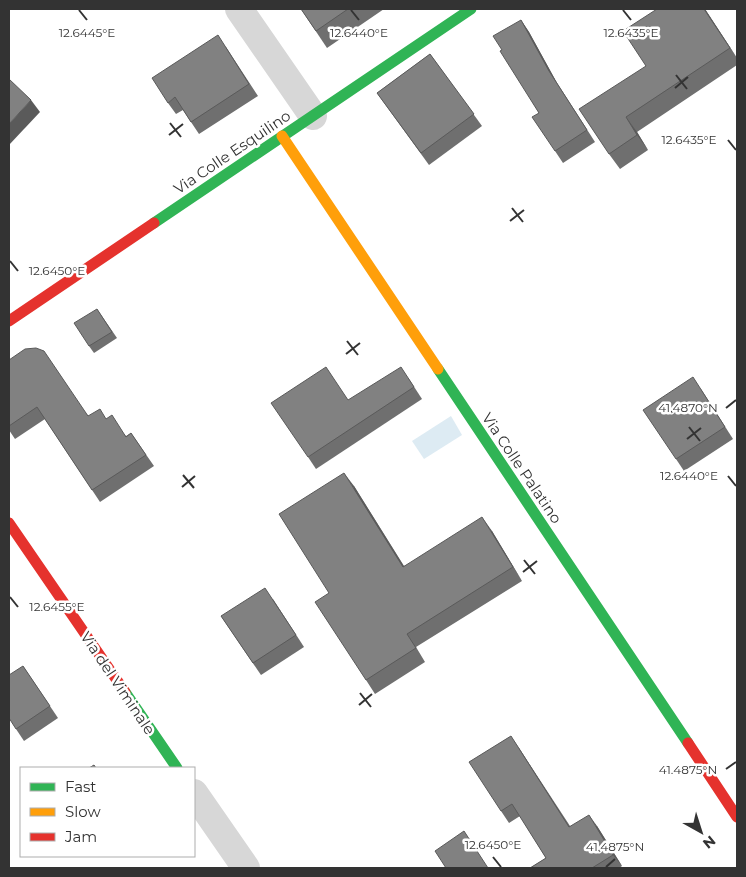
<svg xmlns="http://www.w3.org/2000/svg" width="746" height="877" font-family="Montserrat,sans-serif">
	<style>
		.water { fill: #ddebf3 }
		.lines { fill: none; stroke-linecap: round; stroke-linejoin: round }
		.street { stroke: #d7d7d7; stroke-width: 28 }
		.fast { stroke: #30b455; stroke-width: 11 }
		.slow { stroke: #ff9f0a; stroke-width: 11 }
		.jam { stroke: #e5322d; stroke-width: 11 }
		.wall { fill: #6f6f6f }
		.shaded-wall { fill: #5a5a5a }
		.building { fill: #818181; stroke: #5a5a5a }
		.ticks { fill: none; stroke: #333; stroke-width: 2 }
		.labels { text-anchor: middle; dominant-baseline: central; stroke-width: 5; stroke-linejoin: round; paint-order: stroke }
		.street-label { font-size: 15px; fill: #333; stroke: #fff }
		.ticks-label { font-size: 12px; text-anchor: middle; fill: #333; stroke: #fff; stroke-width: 5; stroke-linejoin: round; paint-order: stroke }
	</style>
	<rect width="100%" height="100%" fill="#fff"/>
	<!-- water -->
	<polygon class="water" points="451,416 462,435 424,459 412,441"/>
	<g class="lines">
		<!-- street -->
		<g class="street">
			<polyline points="239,9 313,116"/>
			<polyline points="194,793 246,868"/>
		</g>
		<!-- fast -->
		<g class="fast">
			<polyline points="154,223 471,9"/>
			<polyline points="438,369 688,743"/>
			<polyline points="125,692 177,768"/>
		</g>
		<!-- slow -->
		<polyline class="slow" points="282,136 438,369"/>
		<!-- jam -->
		<g class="jam">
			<polyline points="9,321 154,223"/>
			<polyline points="9,523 125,692"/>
			<polyline points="688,743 737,817"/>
		</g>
	</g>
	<!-- wall -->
	<g class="wall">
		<polygon points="301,9 384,9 327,48"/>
		<polygon points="657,9 705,9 737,58 737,65 637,132 648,150 620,169 609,154 646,66"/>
		<polygon points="521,20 529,32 557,83 595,142 563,163 555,151 539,113 502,50"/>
		<polygon points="226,47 258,96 199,134 183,110 176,114 168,103"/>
		<polygon points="430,54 482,126 429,165 377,93"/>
		<polygon points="97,309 117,338 94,353 89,346"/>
		<polygon points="9,360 89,416 106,419 126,436 131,433 154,466 100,502 45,419 15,439 9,430"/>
		<polygon points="409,379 422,399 316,469 308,457"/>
		<polygon points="701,389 733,439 684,471 676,459"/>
		<polygon points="354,486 404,566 492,531 522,581 416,647 425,662 375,694 366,680 329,593"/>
		<polygon points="273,599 304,647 261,675 221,616"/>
		<polygon points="23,666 58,718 24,741 16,729"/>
		<polygon points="519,748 570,826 597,826 622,866 619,868 530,868 546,858 520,816 509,823 501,811"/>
	</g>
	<!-- shaded-wall -->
	<g class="shaded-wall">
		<polygon points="704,9 705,9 737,58 730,48"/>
		<polygon points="521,20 529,32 557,83 595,142 549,71"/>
		<polygon points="31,100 40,112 9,145 9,124"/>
		<polygon points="626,117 637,132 648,150 637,135"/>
		<polygon points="344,473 354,486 413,581 403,567"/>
		<polygon points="482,517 492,531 522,581 513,567"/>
		<polygon points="511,736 519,748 577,839 569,827"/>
		<polygon points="589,815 597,826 622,866 613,855"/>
	</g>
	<!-- building -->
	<g class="building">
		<polygon points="301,9 348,9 316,31"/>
		<polygon points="657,9 704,9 730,48 626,117 637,135 609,154 579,109 646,66 623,31"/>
		<polygon points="521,20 549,71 587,130 555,151 532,117 539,113 500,51 502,50 493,36"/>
		<polygon points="218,35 249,84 191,122 175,97 168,103 152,78"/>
		<polygon points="430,54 474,114 421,153 377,93"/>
		<polygon points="9,79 31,100 9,124"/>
		<polygon points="97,309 112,332 89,346 74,323"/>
		<polygon points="36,348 44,351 88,416 100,409 106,419 112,415 126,437 131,433 146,455 92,490 37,407 9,426 9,360 25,349"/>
		<polygon points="326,367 348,400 401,367 414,387 308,457 271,403"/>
		<polygon points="693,377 725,427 676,459 643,410"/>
		<polygon points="344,473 403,567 482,517 513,567 407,634 416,648 366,680 315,602 329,593 279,514"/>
		<polygon points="265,588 296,635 253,663 221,616"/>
		<polygon points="23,666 50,706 16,729 9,718 9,675"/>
		<polygon points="511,736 569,827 589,815 613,855 592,868 530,868 546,858 512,804 501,811 469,762"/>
		<polygon points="94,765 96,768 89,768"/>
		<polygon points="464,831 488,868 446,868 435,851"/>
	</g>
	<!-- ticks -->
	<path class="ticks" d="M79,10L87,20M351,10L359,20M623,10L631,20M676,75L687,89M675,88L688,77M170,123L181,137M169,135L183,124M728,140L736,150M512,208L523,222M510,221L524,210M10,261L18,271M347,341L358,355M346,354L360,343M726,408L736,400M689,427L700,441M687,439L701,428M183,475L194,488M728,476L736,486M182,487L195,476M524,560L535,574M523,572L537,561M10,597L18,607M360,693L371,707M359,705L372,694M726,769L736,762M493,857L501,867M606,867L615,859"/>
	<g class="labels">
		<!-- street labels -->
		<g class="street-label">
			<text transform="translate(232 152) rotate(-34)">Via Colle Esquilino</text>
			<text transform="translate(522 468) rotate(56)">Via Colle Palatino</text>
			<text transform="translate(118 683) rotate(56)">Via del Viminale</text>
		</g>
	</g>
	<g class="ticks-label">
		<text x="87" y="37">12.6445°E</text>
		<text x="359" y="37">12.6440°E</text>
		<text x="631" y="37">12.6435°E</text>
		<text x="689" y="144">12.6435°E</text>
		<text x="57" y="275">12.6450°E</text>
		<text x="688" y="412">41.4870°N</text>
		<text x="689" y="480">12.6440°E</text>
		<text x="57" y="611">12.6455°E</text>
		<text x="688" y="774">41.4875°N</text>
		<text x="493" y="849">12.6450°E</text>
		<text x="615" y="851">41.4875°N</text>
	</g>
	<!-- border -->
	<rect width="746" height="877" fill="none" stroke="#333333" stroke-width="20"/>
	<!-- legend -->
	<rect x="20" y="767" width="175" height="90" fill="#ffffff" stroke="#adadad"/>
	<rect x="30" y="783" width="25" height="8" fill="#30b455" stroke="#adadad"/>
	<text x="65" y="792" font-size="15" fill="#333333">Fast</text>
	<rect x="30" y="808" width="25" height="8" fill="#ff9f0a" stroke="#adadad"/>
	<text x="65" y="817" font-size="15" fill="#333333">Slow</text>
	<rect x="30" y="833" width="25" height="8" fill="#e5322d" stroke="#adadad"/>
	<text x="65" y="842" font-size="15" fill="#333333">Jam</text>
	<!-- north arrow -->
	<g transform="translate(701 832) rotate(141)" stroke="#ffffff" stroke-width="4" paint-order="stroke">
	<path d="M0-4L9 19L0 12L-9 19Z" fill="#333333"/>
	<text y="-8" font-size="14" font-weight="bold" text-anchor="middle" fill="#333333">N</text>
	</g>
</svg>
